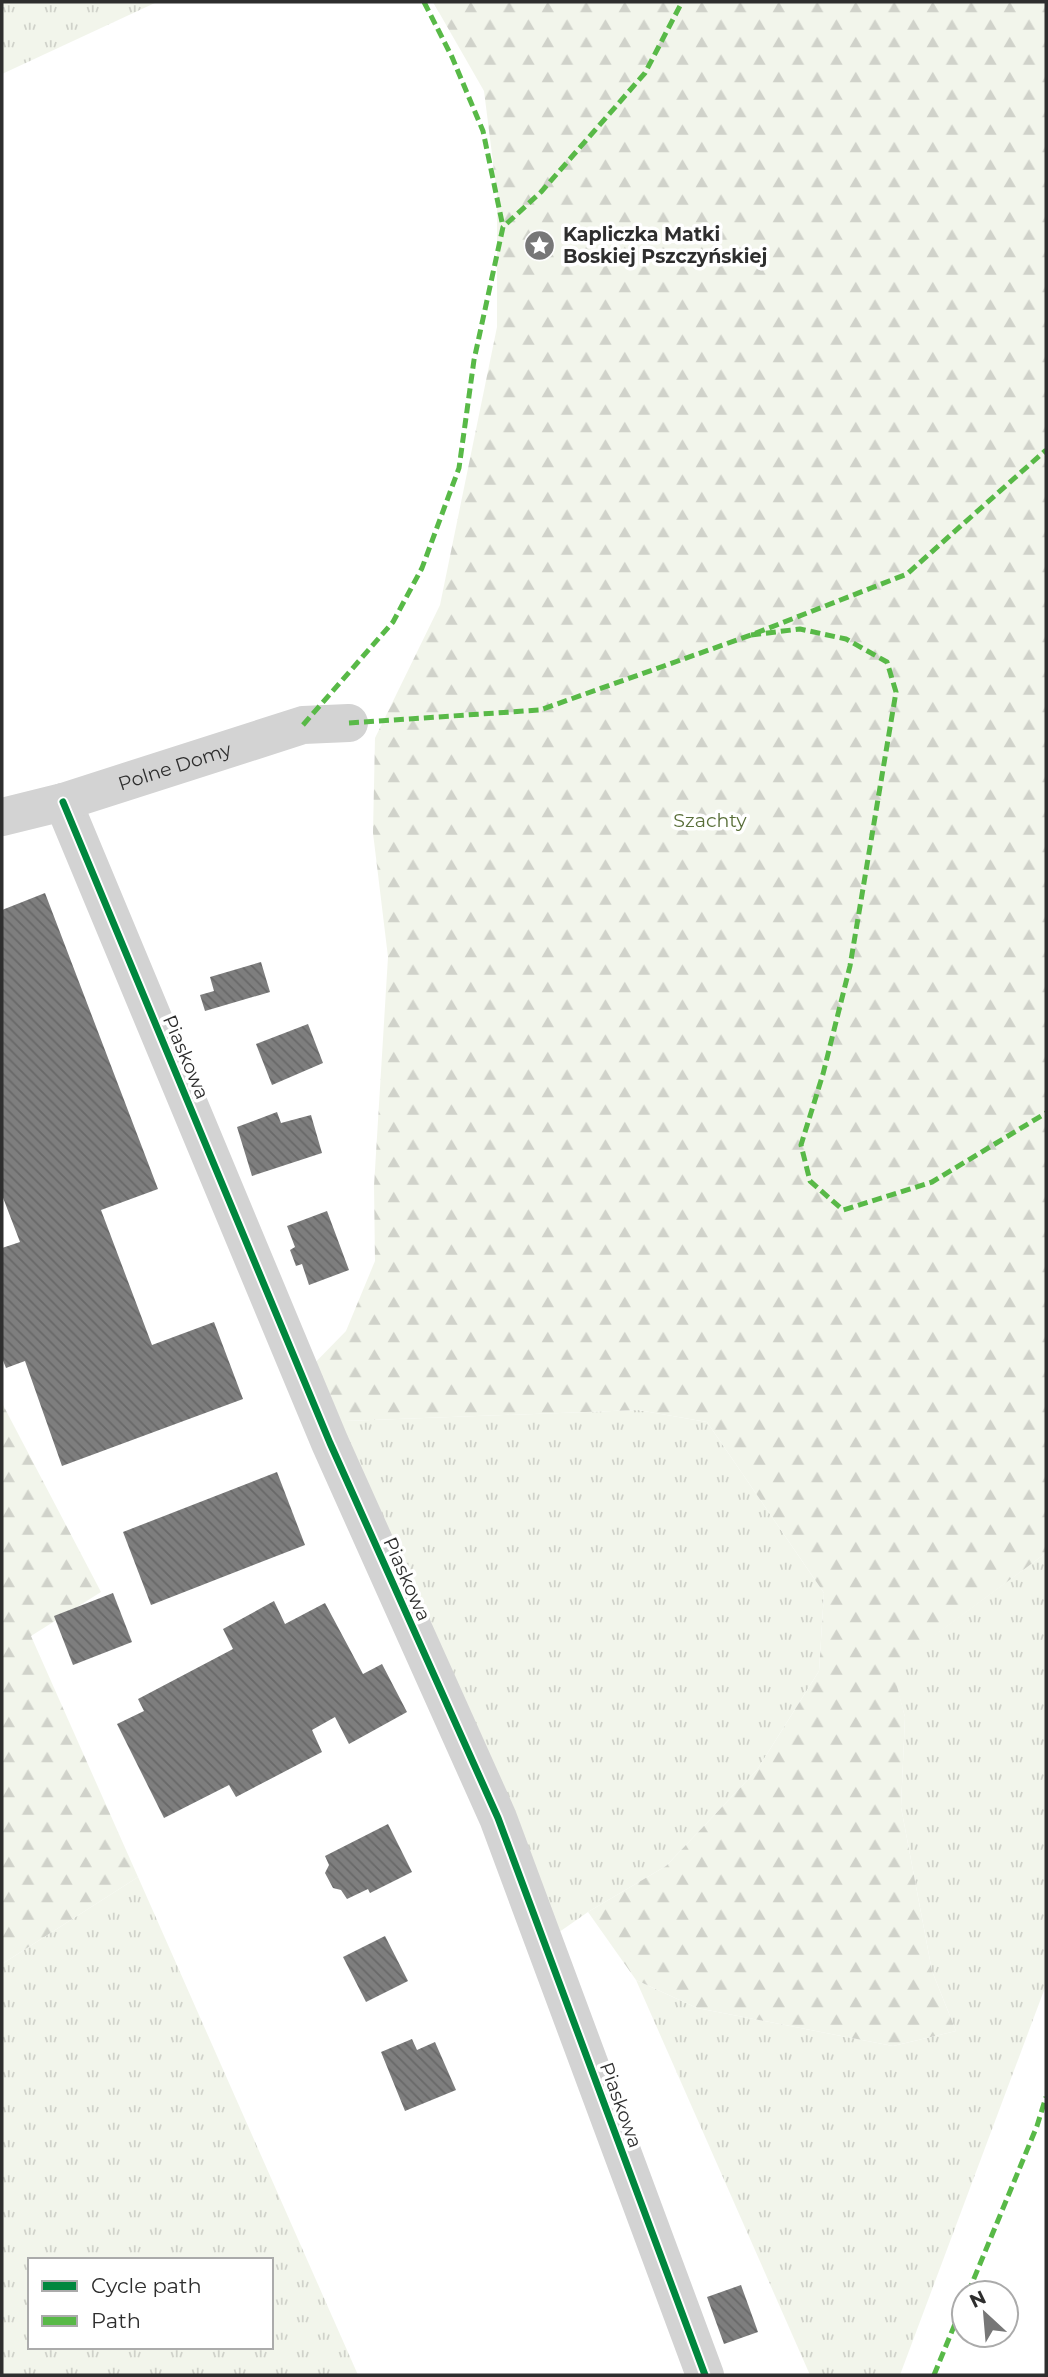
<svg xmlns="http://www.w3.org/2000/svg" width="1048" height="2377" font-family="Montserrat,sans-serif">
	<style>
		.grass { fill: url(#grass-tufts); fill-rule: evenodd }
		.forest { fill: url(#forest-firs) }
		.building { fill: url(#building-back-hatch) }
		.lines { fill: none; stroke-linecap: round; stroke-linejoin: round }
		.minor { stroke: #d3d3d3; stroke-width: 38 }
		.quiet { stroke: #58b947; stroke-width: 5; stroke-dasharray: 10 5; stroke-linecap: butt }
		.cycleway-casing { stroke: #fff; stroke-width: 11 }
		.cycleway { stroke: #00873e; stroke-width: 7 }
		.labels { text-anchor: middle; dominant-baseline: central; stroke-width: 7; stroke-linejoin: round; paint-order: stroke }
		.poi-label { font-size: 19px; font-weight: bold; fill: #2e2e2e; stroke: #fff; text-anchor: start }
		.street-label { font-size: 19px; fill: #2e2e2e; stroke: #fff }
		.park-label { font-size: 19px; fill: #586e38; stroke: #fff }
	</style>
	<defs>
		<pattern id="grass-tufts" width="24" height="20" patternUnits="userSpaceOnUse" patternTransform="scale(1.75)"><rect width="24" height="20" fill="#f2f5eb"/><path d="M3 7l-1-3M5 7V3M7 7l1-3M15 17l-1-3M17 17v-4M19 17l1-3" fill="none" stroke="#d0d2ca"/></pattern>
		<pattern id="forest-firs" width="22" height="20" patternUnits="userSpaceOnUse" patternTransform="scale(1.75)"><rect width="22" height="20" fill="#f2f5eb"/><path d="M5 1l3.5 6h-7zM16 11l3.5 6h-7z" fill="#d0d2ca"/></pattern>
		<pattern id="building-back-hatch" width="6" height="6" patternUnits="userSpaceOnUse" patternTransform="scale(1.75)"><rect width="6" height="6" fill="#7e7e7e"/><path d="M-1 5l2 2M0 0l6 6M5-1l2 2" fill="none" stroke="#686868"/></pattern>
	</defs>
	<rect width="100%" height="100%" fill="#fff"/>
	<!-- grass -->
	<g class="grass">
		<polygon points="2,2 157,2 2,74"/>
		<polygon points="638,1410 707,1422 824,1593 819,1671 757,1770 666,1866 588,1912 542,1944 318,1422"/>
		<polygon points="1046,1553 1046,1985 900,2375 810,2375 636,1980 697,2008 893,2046 956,2031 932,1971 901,1807 905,1717 891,1667"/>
		<path d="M138,1877L358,2375H2V1964ZM30,2260H271V2347H30Z"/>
	</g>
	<!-- forest -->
	<g class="forest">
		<polygon points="433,2 1046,2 1046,1553 892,1667 905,1717 901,1807 932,1971 956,2031 893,2046 697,2008 636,1980 588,1912 666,1866 757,1770 819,1671 824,1593 707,1422 638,1410 318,1422 302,1376 346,1331 375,1261 374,1186 388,957 373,833 375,738 440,605 497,327 497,194 484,91"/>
		<polygon points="2,1403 101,1592 31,1636 138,1877 2,1964"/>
	</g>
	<!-- building -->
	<g class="building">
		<polygon points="45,893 158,1189 101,1210 152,1345 214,1322 243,1399 62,1466 25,1361 6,1368 2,1358 2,1248 20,1242 2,1195 2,910"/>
		<polygon points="261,962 270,992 205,1011 200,995 214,991 210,977"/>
		<polygon points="308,1024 323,1063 272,1085 256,1044"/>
		<polygon points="277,1112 281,1123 311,1115 322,1153 252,1176 237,1127"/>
		<polygon points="327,1211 349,1270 309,1285 302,1264 296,1266 290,1250 295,1247 287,1226"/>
		<polygon points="277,1472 305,1545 151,1605 123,1532"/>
		<polygon points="113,1593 132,1642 73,1665 54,1616"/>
		<polygon points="274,1601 285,1624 325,1603 363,1674 382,1664 407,1712 349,1744 335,1717 312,1730 322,1752 236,1797 229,1785 164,1818 117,1724 144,1711 138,1699 233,1649 223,1629"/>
		<polygon points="388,1824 412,1872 370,1893 368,1889 347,1899 341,1890 333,1888 325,1873 329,1865 325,1856"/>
		<polygon points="385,1936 408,1981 366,2002 343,1957"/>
		<polygon points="412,2039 417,2050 435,2042 456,2090 405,2111 381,2052"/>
		<polygon points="741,2285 758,2332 724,2344 707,2297"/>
	</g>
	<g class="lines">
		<!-- minor -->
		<g class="minor">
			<polyline points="63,802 330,1443 498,1818 705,2375"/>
			<path id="s1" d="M2,817L63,802L303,725L349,723"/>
		</g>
		<!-- quiet -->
		<g class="quiet">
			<polyline points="424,2 452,57 483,131 503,227"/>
			<polyline points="751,635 800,629 846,639 887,662 896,692 850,966 823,1074 801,1145 810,1181 843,1210 932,1182 1046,1113"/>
			<polyline points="349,723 540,710 751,635 907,574 1046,450"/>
			<polyline points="303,725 393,622 422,568 459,468 474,360 503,227 541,192 645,73 682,2"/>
			<polyline points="968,2293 1037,2126 1046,2097"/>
			<polyline points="934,2375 964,2302"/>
		</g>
		<defs>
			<polyline id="cycleway" points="63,802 330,1443 498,1818 705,2375"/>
		</defs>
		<!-- cycleway casing -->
		<use href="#cycleway" class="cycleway-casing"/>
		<!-- cycleway -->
		<use href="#cycleway" class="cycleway"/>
	</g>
	<!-- icons -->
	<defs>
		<symbol id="sight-disc" viewBox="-11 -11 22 22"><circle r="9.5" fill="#777" stroke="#fff"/><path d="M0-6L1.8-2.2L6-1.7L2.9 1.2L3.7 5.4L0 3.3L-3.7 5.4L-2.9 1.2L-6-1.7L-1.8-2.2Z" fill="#fff"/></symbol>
	</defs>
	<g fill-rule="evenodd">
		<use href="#sight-disc" x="522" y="228" width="35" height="35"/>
	</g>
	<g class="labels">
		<!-- poi labels -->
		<g class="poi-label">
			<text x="563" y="234">Kapliczka Matki<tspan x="563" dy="22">Boskiej Pszczyńskiej</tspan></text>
		</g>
		<!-- street labels -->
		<g class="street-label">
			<text stroke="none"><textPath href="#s1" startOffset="180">Polne Domy</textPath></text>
			<text transform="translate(186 1057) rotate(67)">Piaskowa</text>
			<text transform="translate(407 1579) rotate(66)">Piaskowa</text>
			<text transform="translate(621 2105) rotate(70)">Piaskowa</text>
		</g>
		<!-- park labels -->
		<g class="park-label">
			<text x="710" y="820">Szachty</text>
		</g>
	</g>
	<!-- border -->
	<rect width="1048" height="2377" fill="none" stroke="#2e2e2e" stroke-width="7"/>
	<!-- legend -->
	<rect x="28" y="2258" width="245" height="91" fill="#ffffff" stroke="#ababab" stroke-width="2"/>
	<rect x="42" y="2281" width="35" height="10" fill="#00873e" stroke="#ababab" stroke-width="2"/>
	<text x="91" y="2293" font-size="21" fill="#2e2e2e">Cycle path</text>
	<rect x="42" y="2316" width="35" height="10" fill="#58b947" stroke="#ababab" stroke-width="2"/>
	<text x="91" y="2328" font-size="21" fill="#2e2e2e">Path</text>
	<!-- north arrow -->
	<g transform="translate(985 2314) rotate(334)"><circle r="33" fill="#ffffff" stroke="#ababab" stroke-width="2"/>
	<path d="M0-5L12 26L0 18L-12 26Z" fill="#777777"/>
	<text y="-10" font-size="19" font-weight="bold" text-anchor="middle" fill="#2e2e2e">N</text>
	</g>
</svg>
